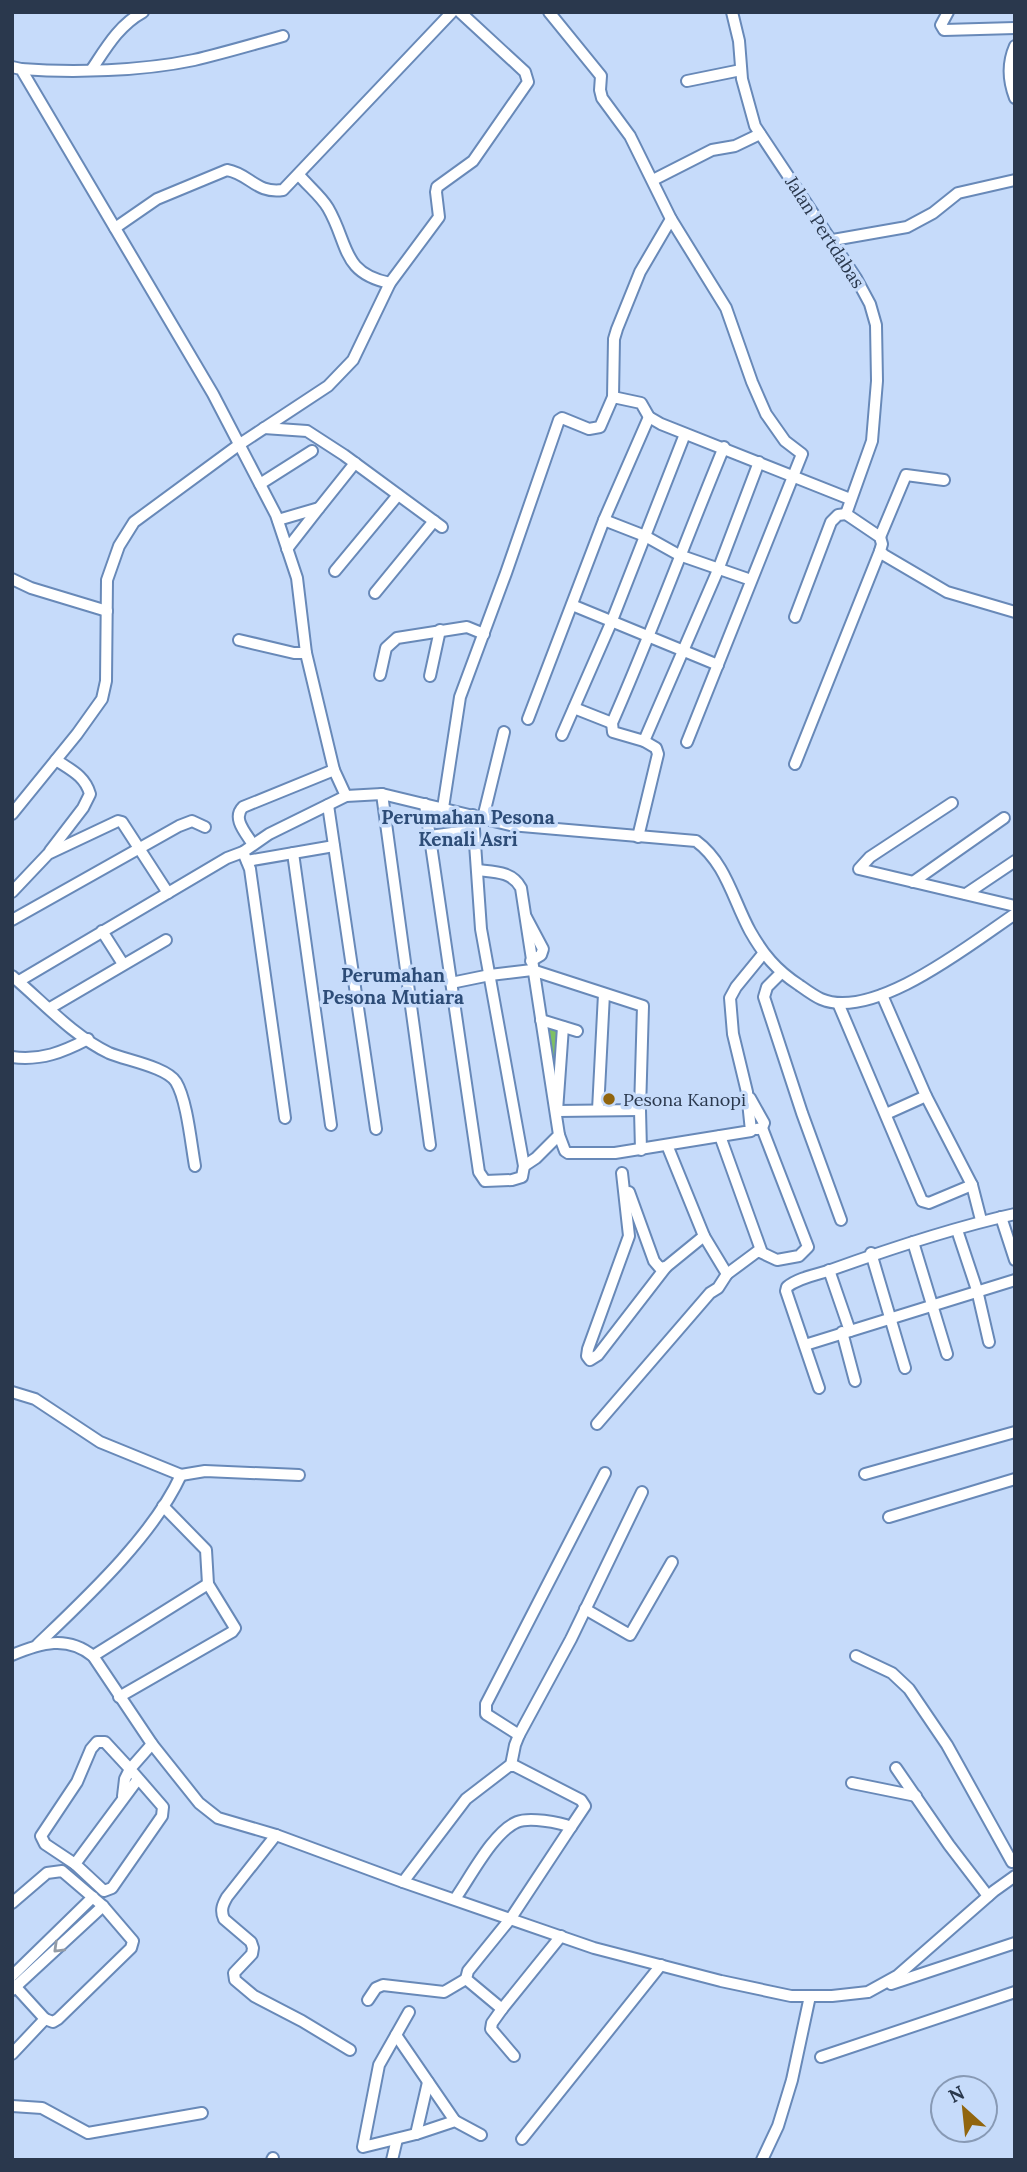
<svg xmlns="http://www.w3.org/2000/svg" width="1027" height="2172" font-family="Lora,serif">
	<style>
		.park { fill: #7ec063 }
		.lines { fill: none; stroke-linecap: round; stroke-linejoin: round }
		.minor-casing { stroke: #6889b8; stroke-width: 14 }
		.minor { stroke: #fff; stroke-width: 10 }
		.oneway { stroke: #949ca6 }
		.poi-dot { fill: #91650e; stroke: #c6dbfa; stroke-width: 2.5 }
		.labels { text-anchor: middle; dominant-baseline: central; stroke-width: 7; stroke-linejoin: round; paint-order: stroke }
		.street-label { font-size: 18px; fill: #2a384d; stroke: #c6dbfa }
		.poi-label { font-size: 18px; fill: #2a384d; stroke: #c6dbfa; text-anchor: start }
		.neighbourhood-label { font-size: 19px; font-weight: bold; fill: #2d4c77; stroke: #c6dbfa }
	</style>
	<rect width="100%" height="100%" fill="#c6dbfa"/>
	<!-- park -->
	<polygon class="park" points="544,1025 560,1029 555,1089"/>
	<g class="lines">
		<defs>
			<g id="minor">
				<polyline points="549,12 601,76 600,90 602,98 630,136 671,219 726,308 752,382 766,414 785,441 802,454 687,742"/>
				<polyline points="732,12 739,41 742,79 755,126 856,278 870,304 876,325 877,381 872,441 846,514 880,537 882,544 880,551 884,555 947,592 1015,612"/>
				<polyline points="948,12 941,25 944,30 1015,28"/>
				<path d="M1015,46C1007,64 1008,80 1015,98"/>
				<polyline points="12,67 21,69 213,394 276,515 297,578 306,653 334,770 346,796"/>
				<path d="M21,69C74,73 142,71 194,60C224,53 254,44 283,36"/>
				<path d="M92,69C106,48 119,25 143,12"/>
				<polyline points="687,81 741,70"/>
				<path d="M299,175C308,186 321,196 328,208C349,244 341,273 390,283"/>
				<polyline points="653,180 712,150 735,146 760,134"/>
				<path d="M115,228L157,199L227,170C250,174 256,194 283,190L452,12"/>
				<polyline points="833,240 907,227 933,213 958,193 1015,180"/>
				<polyline points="613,397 614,339 617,329 640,272 671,219"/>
				<polyline points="264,428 307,431 344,455 442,527"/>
				<polyline points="260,484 312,451"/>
				<polyline points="278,520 319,508 355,463"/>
				<polyline points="604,520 645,536 679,555 751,580"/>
				<polyline points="880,537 906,475 944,480"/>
				<polyline points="287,549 319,508"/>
				<polyline points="335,571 398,495"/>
				<polyline points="12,579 31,588 107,611"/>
				<polyline points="375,593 434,521"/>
				<polyline points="572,605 718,665"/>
				<polyline points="795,617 831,522 838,515 846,514"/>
				<polyline points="239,640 294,653 306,653"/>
				<polyline points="380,675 386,648 397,638 467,627 484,634"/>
				<polyline points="430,676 440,630"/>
				<polyline points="574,708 612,723"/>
				<polyline points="528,719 604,520 649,417"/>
				<polyline points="562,735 611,623 685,434"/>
				<polyline points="644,741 718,570 759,462"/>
				<polyline points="795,764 880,551"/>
				<polyline points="382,794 430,1145"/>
				<polyline points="952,803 870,857 859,869 1015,906"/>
				<polyline points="425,804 479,1172 485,1181 512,1180 522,1177 524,1166 481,929 473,815"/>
				<polyline points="328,805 376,1129"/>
				<polyline points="443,808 460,697 506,573 559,420 562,418 589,429 600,427 613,397 641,403 649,417 661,424 850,499"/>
				<polyline points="12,814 77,734 102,699 106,681 107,580 119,546 134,522 240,444 328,386 353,360 390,283 439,217 436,192 437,187 473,161 528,82 525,72 460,12"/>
				<polyline points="483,818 504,732"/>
				<polyline points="430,836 474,830"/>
				<path d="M638,837L658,754L656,748L644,741L613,732L612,723C652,632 686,539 724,447"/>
				<path d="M252,843C245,832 232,818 243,807L334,770"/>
				<path d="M50,851L83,808L90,794C85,776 71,770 56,760"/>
				<polyline points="243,852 250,869 285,1118"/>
				<polyline points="293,853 331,1125"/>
				<polyline points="247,861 334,846"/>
				<path d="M477,870C494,872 512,871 521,888L559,1135L536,1158L524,1166"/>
				<polyline points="913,882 1004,818"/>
				<polyline points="12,892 48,854 118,821 122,822 168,893"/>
				<polyline points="966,894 1015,861"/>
				<polyline points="526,917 543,949 541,955 531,961"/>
				<polyline points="12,920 179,826 192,821 205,827"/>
				<polyline points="102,931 123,964"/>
				<polyline points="781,973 767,987 764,997 802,1113 841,1220"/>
				<path d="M12,976C42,1001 73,1036 109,1053C125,1060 167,1067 176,1082C187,1100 191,1144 195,1166"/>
				<path d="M19,981L227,858L243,852L269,834L346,796L382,794L510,825L696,841C726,863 733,900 750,931C763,954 776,970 799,985C806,990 814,996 821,999C874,1022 973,942 1015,914"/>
				<polyline points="451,983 490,975 532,970 643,1006 640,1110 641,1150"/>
				<polyline points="882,995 926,1096 972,1185 981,1220"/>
				<polyline points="838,1003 922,1201 929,1203 972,1185"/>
				<polyline points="50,1008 166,940"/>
				<polyline points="541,1020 577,1031"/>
				<polyline points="563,1027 557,1111 640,1110"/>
				<path d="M12,1057C41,1061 63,1052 88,1039"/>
				<polyline points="750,1098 764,1123 762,1128 757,1129"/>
				<polyline points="598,1110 604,994"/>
				<polyline points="886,1114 926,1096"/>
				<polyline points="559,1135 565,1151 568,1153 615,1153 751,1131 747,1092 733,1034 730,998 736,987 763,954"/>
				<polyline points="720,1136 761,1250"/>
				<polyline points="622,1173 629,1236 588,1349 587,1356 590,1360 598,1355 666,1267"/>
				<polyline points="629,1192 654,1261 660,1268 666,1267 704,1236"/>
				<polyline points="1001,1217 1015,1260"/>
				<polyline points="957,1230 977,1290 989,1342"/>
				<polyline points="913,1242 947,1354"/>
				<polyline points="871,1253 905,1368"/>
				<polyline points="829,1270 850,1331"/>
				<polyline points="727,1274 758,1251 777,1260 799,1256 808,1247 762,1128"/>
				<polyline points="842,1332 855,1381"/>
				<polyline points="805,1345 1015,1280"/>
				<path d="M819,1388L786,1291L787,1287C798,1278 815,1275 828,1271C889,1249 951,1228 1015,1214"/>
				<path d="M12,1392L35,1399L100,1442L181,1475C153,1536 86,1598 37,1645"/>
				<polyline points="597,1424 710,1293 718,1288 727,1274 704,1236 667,1145"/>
				<polyline points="865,1474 1015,1432"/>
				<polyline points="181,1475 205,1471 299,1475"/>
				<polyline points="889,1517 1015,1479"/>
				<polyline points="585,1609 630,1635 672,1562"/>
				<path d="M12,1655C41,1643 67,1635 93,1656L152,1744L199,1803L218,1818L276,1835L403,1882L594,1948L721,1981L791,1996H832L868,1992L897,1976L994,1891L1015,1876"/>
				<polyline points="93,1656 208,1584"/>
				<polyline points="856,1656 892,1673 909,1689 947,1745 1012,1862 1015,1860"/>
				<polyline points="119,1697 232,1632 235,1628 208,1584 206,1550 163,1506"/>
				<polyline points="519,1735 486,1714 486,1704 605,1473"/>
				<polyline points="511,1765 515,1745 519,1735 571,1639 642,1492"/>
				<polyline points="896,1768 949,1845 988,1896"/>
				<polyline points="138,1779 75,1864 104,1891 112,1888 162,1816 163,1807 130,1769 152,1744"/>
				<polyline points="852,1783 916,1796"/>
				<path d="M276,1835L227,1897C223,1904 220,1910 224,1919L251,1942L253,1948L252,1954L234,1973L235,1980L254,1996L302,2021L350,2050"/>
				<polyline points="75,1864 45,1844 41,1836 77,1782 91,1749 97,1742 105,1742 130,1769 125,1779 123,1796"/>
				<polyline points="403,1882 466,1799 509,1766 515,1766 581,1800 585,1806 571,1827"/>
				<path d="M455,1899C470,1878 493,1832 517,1822C529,1817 559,1822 571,1827L511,1918L468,1971L466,1979L502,2009L561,1936"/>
				<polyline points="12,1903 47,1873 62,1871 103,1906 133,1941 131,1948 58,2019 53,2022 45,2019 12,2054"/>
				<polyline points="12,1976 93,1897"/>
				<polyline points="891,1984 1015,1943"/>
				<polyline points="14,1985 45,2019"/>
				<polyline points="12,1990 103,1906"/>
				<polyline points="368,2000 376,1988 383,1985 444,1992 466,1979"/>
				<polyline points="502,2009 492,2023 491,2029 514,2056"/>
				<polyline points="409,2012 379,2065 363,2147 416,2134 455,2121 481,2135"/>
				<polyline points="396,2035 455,2121"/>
				<polyline points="821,2057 1015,1992"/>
				<polyline points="12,2106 42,2108 88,2133 202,2113"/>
				<polyline points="416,2134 428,2082"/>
				<polyline points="522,2139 661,1965"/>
				<polyline points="272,2160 273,2158"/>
				<polyline points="392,2160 397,2139"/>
				<polyline points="762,2160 778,2126 792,2080 810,1996"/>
			</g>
		</defs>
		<!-- minor casing -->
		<use href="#minor" class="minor-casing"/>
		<!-- minor -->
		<use href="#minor" class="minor"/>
	</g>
	<!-- one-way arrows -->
	<defs><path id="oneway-chevron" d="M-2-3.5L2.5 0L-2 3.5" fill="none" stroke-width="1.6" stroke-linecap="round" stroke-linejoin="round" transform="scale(1.75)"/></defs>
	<use class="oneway" href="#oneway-chevron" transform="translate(58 1948) rotate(136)"/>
	<!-- markers -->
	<circle class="poi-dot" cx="609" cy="1099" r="7"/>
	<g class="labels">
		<!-- street labels -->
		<g class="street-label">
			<text transform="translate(825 232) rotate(57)">Jalan Pertdabas</text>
		</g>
		<!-- poi labels -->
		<g class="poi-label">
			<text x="623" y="1099">Pesona Kanopi</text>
		</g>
		<!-- neighbourhood labels -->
		<g class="neighbourhood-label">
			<text x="468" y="817">Perumahan Pesona<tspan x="468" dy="22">Kenali Asri</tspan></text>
			<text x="393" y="975">Perumahan<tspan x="393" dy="22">Pesona Mutiara</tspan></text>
		</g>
	</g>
	<!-- border -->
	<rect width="1027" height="2172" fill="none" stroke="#2a384d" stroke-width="28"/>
	<!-- north arrow -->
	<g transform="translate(964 2109) rotate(333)"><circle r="33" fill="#c6dbfa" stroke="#889ab5" stroke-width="2"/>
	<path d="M0-5L12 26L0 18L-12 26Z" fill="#91650e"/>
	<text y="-10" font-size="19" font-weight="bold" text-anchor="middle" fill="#2a384d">N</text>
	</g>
</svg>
